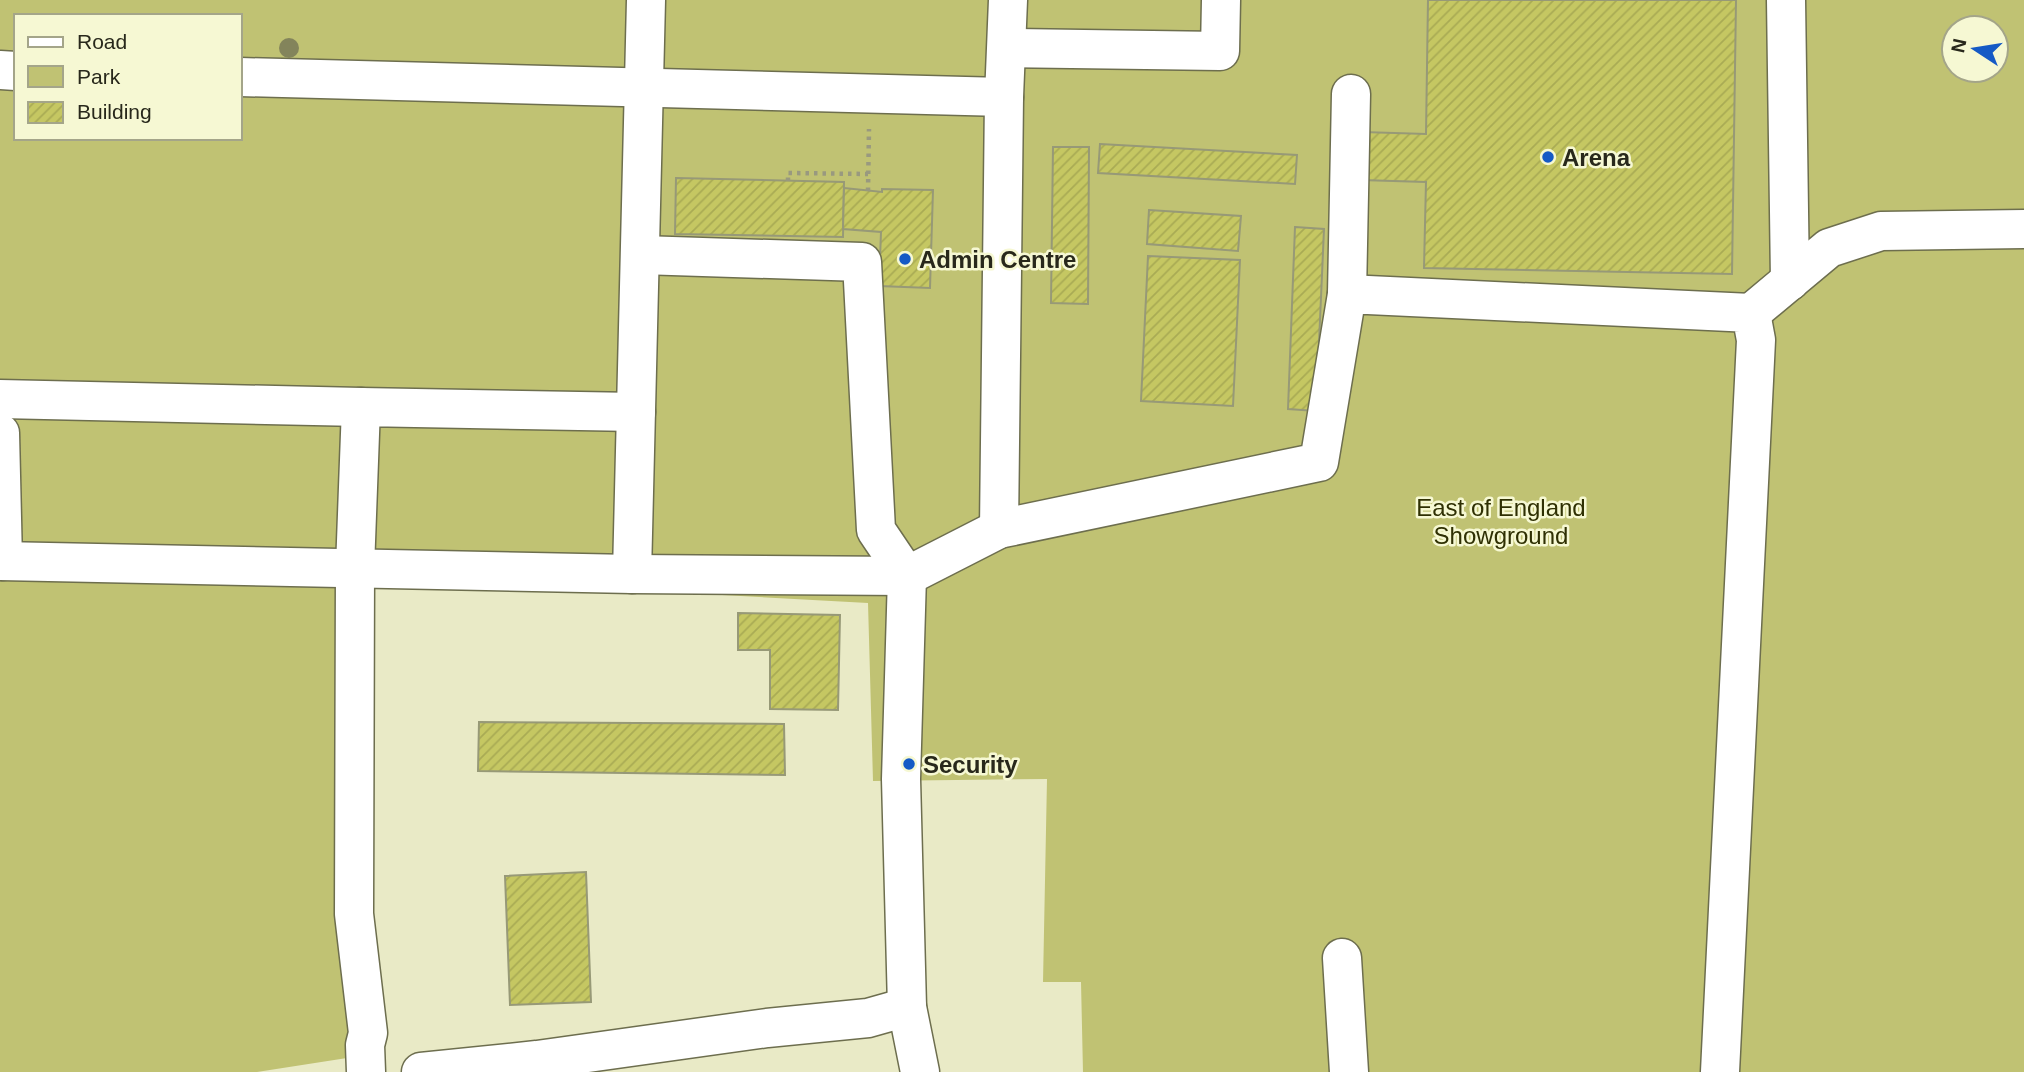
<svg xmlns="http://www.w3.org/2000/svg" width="2024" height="1072" font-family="Arial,sans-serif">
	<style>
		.green { fill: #c0c273; fill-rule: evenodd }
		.building { fill: url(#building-hatch); stroke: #979977; stroke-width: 2 }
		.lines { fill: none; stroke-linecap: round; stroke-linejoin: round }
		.minor-casing { stroke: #6d6e4e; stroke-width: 41 }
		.path { stroke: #99997f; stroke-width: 4.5; stroke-dasharray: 3.5 5; stroke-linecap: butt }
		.minor { stroke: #fff; stroke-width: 38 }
		.tree { fill: #83845b }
		.poi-dot { fill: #155ac5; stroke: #f6f8d3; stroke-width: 2.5 }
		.labels { text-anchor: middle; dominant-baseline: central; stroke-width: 5; stroke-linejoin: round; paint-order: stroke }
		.poi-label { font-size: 24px; font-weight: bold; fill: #28281b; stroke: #f6f8d3; text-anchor: start }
		.park-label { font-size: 24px; fill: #2f3003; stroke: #f6f8d3 }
	</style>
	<defs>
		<pattern id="building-hatch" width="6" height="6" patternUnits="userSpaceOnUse" patternTransform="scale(1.75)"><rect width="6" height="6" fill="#c5c762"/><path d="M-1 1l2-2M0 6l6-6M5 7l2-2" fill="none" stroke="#a9ab54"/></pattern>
	</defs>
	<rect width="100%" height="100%" fill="#e9eac6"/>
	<!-- green -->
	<path class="green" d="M0,0H2024V1072H1083L1081,982H1043L1047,779L873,781L868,603L369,576L347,1058L257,1072H0ZM16,16H240V138H16ZM1954,28H1996V70H1954Z"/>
	<!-- building -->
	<g class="building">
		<polygon points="1428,0 1736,0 1732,274 1424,268 1426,182 1361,180 1363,132 1426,134"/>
		<polygon points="1100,144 1297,155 1295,184 1098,173"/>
		<polygon points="1053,147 1089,147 1088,304 1051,303"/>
		<polygon points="676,178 844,182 843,237 675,234"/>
		<polygon points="844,188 882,192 882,189 933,190 930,288 879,286 881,232 843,229"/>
		<polygon points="1149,210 1241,216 1238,251 1147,244"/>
		<polygon points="1295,227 1324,229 1316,411 1288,409"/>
		<polygon points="1148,256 1240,260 1233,406 1141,401"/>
		<polygon points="738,613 840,615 838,710 770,709 770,650 738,650"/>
		<polygon points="479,722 784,724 785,775 478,771"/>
		<polygon points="586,872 591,1002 510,1005 505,876"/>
	</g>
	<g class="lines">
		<defs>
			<g id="minor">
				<polyline points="1786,0 1790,281"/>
				<polyline points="1007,48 1220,51 1221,0"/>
				<polyline points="0,70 16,71"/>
				<polyline points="240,77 1004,97"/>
				<polyline points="641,255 862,262 876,530 907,576 901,779 907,1007 920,1072"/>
				<polyline points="1347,294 1351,94"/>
				<polyline points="1751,313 1829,248 1881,231 2024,229"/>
				<polyline points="0,399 361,407"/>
				<polyline points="0,433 3,561"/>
				<polyline points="999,529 1004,97 1008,0"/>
				<polyline points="0,561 632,574 907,576 999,529 1319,462 1347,294 1751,313 1756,340 1720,1072"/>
				<polyline points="632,574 646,0"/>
				<polyline points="1342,958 1349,1072"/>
				<polyline points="366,1072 365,1045 368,1033 354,914 355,568 361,407 636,412"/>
				<polyline points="421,1072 537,1060 767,1028 868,1018 907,1007"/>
			</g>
		</defs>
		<!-- minor casing -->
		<use href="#minor" class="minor-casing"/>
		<!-- path -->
		<g class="path">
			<polyline points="788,181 788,173 868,174"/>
			<polyline points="868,191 869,129"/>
		</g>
		<!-- minor -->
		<use href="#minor" class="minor"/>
	</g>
	<!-- trees -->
	<circle class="tree" cx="289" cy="48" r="10"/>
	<!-- markers -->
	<g class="poi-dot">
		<circle cx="1548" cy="157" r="7"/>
		<circle cx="905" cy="259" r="7"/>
		<circle cx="909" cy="764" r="7"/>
	</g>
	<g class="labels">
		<!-- poi labels -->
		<g class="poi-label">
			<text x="1562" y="157">Arena</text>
			<text x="919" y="259">Admin Centre</text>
			<text x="923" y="764">Security</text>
		</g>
		<!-- park labels -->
		<g class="park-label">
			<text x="1501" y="507">East of England<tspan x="1501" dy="28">Showground</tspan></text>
		</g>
	</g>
	<!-- legend -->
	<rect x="14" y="14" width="228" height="126" fill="#f6f8d3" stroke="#a4a589" stroke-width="2"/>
	<rect x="28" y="37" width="35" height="10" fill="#ffffff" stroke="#a4a589" stroke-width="2"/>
	<text x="77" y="49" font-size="21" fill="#28281b">Road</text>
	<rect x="28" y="66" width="35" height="21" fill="#c0c273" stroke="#a4a589" stroke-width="2"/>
	<text x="77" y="84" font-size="21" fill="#28281b">Park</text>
	<rect x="28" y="102" width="35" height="21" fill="url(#building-hatch)" stroke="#a4a589" stroke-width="2"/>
	<text x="77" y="119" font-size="21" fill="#28281b">Building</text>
	<!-- north arrow -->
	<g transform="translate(1975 49) rotate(282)"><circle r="33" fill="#f6f8d3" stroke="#a4a589" stroke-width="2"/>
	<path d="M0-5L12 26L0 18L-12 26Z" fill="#155ac5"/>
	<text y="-10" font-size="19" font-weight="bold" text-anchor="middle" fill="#28281b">N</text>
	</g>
</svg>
